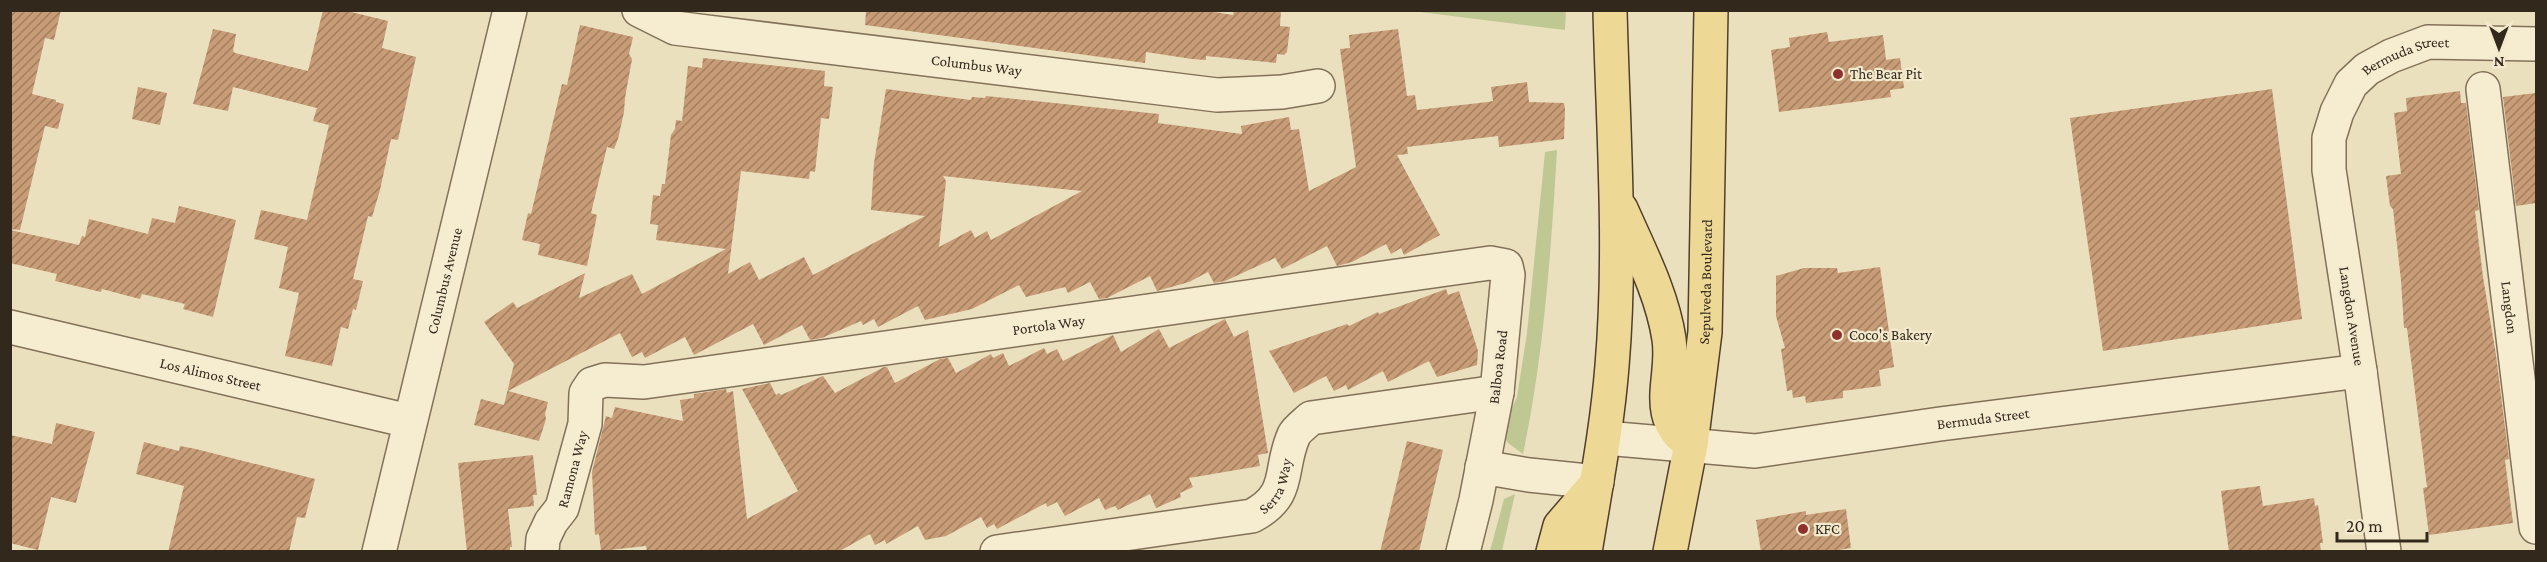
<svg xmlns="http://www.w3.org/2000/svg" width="2547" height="562" font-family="'Crimson Pro',serif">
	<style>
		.green { fill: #bfc893 }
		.building { fill: url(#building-hatch); fill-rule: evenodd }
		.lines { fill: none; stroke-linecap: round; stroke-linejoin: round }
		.minor-casing { stroke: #827158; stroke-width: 36 }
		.major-casing { stroke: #503f2c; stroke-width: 36 }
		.minor { stroke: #f6edd1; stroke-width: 33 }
		.major { stroke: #eed896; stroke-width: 33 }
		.poi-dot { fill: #8e302b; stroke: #f3eacd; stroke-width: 2 }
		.labels { text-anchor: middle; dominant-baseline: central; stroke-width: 4.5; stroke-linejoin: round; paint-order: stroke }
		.street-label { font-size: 15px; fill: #32281c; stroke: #f3eacd }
		.poi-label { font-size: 15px; fill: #32281c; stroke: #f3eacd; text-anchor: start }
	</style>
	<defs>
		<pattern id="building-hatch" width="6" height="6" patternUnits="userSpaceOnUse" patternTransform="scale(1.5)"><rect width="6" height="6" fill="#c79c76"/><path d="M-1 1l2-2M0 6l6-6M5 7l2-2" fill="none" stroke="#a27f60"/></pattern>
	</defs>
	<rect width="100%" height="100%" fill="#ebe0be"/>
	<!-- green -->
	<g class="green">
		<polygon points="1412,11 1566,11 1565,30"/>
		<path d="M1557,150C1551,252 1544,354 1523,454L1508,443L1504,437L1508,417L1517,397L1527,333L1545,152Z"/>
		<polygon points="1515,494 1502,551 1490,551 1504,499"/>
	</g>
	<!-- building -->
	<g class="building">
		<polygon points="10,10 61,10 54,40 45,38 32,94 56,100 56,102 64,104 58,129 45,126 20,230 10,229"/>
		<polygon points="323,10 343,10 388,21 382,48 416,57 398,140 391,139 380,190 372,217 368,216 353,279 363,281 356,310 353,309 348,329 341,327 332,366 285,356 299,293 279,288 288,247 254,239 261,210 307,220 329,125 313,121 317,108 233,87 228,111 193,104 213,29 236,34 233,51 235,53 308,71"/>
		<polygon points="866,10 1202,10 1233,15 1234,10 1281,10 1280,26 1290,27 1287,52 1284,55 1277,54 1276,63 1206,56 1206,60 1192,59 1146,52 1145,63 865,25"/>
		<polygon points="580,25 633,37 629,54 632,59 625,98 624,112 618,139 614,149 607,147 591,213 597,215 587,266 538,255 540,244 522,240 528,213 531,214 562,84 567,85"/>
		<path d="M1398,29L1407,96L1415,95L1417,110L1488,102L1493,101L1491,87L1527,82L1529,102L1564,103L1565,109L1564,139L1499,147L1498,136L1407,147L1408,154L1397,155L1440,235L1404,255L1401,248L1391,254L1386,244L1352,262L1337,266L1327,246L1282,269L1275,258L1225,281L1214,283L1208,272L1189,282L1157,291L1150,276L1107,298L1099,299L1090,282L1068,293L1065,287L1026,297L1019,285L972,309L925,320L918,306L878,327L874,319L863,325L861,321L822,338L810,340L802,325L764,345L753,324L694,355L685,337L645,358L642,352L632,357L620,333L508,391L548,402L545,414L546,419L539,441L474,425L481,399L504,405L514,364L484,322L513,302L517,308L585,273L579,298L632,274L642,294L726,249L656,240L658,225L650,224L653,195L660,196L662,184H665L671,135L675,129L676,120L682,121L688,66L702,68L703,58L825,71L824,86L833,87L829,119L821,118L815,172L810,171L809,179L741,171L728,274L750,262L759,280L804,257L813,275L925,216L871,210L874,163L886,89L971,100L972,97L985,98L986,96L1159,114L1158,123L1242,134L1241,126L1289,117L1291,130L1299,129L1309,191L1356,167L1340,49L1350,48L1349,35ZM943,176L1062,189L1082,191L991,240L987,231L975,238L971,230L939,247L946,181Z"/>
		<polygon points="1827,32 1829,42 1883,35 1886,60 1900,58 1904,88 1890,90 1891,97 1779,112 1771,50 1790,47 1789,38"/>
		<polygon points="138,87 167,93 160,125 132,119"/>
		<polygon points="2272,89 2302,319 2103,351 2070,118"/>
		<polygon points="2460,91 2461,103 2466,103 2479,210 2475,211 2483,277 2496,355 2509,459 2505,460 2513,523 2429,535 2423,488 2427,487 2407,328 2404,328 2401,280 2393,209 2390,206 2386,176 2401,174 2394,113 2407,111 2406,98"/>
		<polygon points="2536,93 2536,203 2516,206 2503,97"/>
		<polygon points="179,206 236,220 213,317 183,309 185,304 142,294 140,299 102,289 101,292 55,281 57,274 10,263 10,230 79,245 82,236 85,237 89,219 148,234 152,218 175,223"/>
		<polygon points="1880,267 1894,367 1879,370 1881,386 1843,391 1843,398 1806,403 1805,396 1793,398 1792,390 1787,391 1781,349 1785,348 1776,316 1776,276 1804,268 1837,268 1838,273"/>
		<polygon points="1446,289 1448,295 1459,291 1478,351 1477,365 1437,377 1429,361 1388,382 1383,371 1348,390 1346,385 1334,391 1326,376 1294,393 1269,351 1347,324 1349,326 1378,312 1379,314"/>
		<polygon points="1225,319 1234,337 1248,330 1268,453 1258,455 1260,466 1189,478 1193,487 1180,493 1181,497 1156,508 1150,494 1118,510 1115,506 1105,510 1099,498 1065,516 1057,502 1047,507 1046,503 997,529 994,524 987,528 981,517 946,536 925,540 918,526 886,544 885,540 875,545 870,534 838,552 647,552 646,546 601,551 599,534 595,535 592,472 606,416 612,418 615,407 683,421 680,400 694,398 694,394 726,389 727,393 733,391 747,519 798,491 742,389 770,383 776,395 779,393 781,395 823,376 835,393 884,367 887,367 895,383 940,359 948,358 956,373 991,354 993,358 1003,353 1009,366 1044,348 1047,354 1057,349 1063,361 1113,335 1121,352 1159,329 1169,348"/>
		<polygon points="56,423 95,432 76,503 51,497 38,550 10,543 10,435 52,444"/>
		<polygon points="1407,441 1443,450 1419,552 1380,552"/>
		<polygon points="144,442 179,451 180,446 196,449 315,479 305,518 297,517 289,552 168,552 184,486 136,474"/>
		<polygon points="533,455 537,495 533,495 534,506 508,509 512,547 510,547 510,552 467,552 458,463"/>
		<polygon points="2260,486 2263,506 2314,498 2315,506 2318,505 2323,543 2320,543 2321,552 2229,552 2221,491"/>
		<polygon points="1846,509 1851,548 1826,552 1761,552 1756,520 1806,511 1806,515"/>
	</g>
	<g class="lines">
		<defs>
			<g id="minor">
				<path id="s1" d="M639,10L675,28L1217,95L1282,92L1318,86"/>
				<path id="s2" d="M2483,89L2536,527"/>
				<path id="s3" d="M10,327L409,421"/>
				<path id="s4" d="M1605,438L1755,451L1940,424L2360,371"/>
				<polyline points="1482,467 1529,475 1597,482"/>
				<path id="s5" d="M379,552L510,10"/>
				<path id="s6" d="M542,552L543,539L551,522L562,508L585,424L586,393L592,384L605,380L644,382L1490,263L1506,266L1508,275L1497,392L1476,500L1463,552"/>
				<path id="s7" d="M997,552L1252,516C1293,494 1278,470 1294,435C1297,429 1306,423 1311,418L1497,392"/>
				<path id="s8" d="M2384,552L2360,371L2329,170V138L2337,112L2351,84L2367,69L2391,56L2428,42L2536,44"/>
			</g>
			<g id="major">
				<path d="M1621,209C1639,250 1662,293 1669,339C1675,378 1650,417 1691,444"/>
				<polyline points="1553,552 1560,526 1596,484"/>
				<path d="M1585,552C1595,490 1607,429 1612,366C1622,248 1613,129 1610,10"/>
				<path id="s9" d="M1670,552L1691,444L1705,332L1711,10"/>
			</g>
		</defs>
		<!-- minor casing -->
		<use href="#minor" class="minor-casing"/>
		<!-- major casing -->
		<use href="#major" class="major-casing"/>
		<!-- minor -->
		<use href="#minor" class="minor"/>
		<!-- major -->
		<use href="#major" class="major"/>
	</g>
	<!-- markers -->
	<g class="poi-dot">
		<circle cx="1838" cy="74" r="6"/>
		<circle cx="1837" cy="335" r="6"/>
		<circle cx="1803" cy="529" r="6"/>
	</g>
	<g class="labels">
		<!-- street labels -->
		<g class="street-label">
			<text stroke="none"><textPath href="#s8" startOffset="540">Bermuda Street</textPath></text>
			<text stroke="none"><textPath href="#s1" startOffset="344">Columbus Way</textPath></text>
			<text stroke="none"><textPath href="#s5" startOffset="279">Columbus Avenue</textPath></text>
			<text stroke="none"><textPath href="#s9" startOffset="273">Sepulveda Boulevard</textPath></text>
			<text stroke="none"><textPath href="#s2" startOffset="220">Langdon</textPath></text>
			<text transform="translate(2352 316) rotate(81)">Langdon Avenue</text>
			<text stroke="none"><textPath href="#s6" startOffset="640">Portola Way</textPath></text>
			<text transform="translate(1498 367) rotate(-83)">Balboa Road</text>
			<text stroke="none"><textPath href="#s3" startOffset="206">Los Alimos Street</textPath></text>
			<text stroke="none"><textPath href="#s4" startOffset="381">Bermuda Street</textPath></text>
			<text stroke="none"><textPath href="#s6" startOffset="90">Ramona Way</textPath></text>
			<text stroke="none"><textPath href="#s7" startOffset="298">Serra Way</textPath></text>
		</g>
		<!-- poi labels -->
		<g class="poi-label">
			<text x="1850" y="74">The Bear Pit</text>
			<text x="1849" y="335">Coco's Bakery</text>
			<text x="1815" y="529">KFC</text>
		</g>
	</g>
	<!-- border -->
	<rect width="2547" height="562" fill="none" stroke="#32281c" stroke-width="24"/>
	<!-- north arrow -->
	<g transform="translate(2499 48) rotate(180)" stroke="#f3eacd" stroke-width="4.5" paint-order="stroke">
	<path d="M0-4.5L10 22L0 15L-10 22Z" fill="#32281c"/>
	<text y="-9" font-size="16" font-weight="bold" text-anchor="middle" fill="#32281c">N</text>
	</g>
	<!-- scale -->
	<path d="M2337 532v9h90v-9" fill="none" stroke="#32281c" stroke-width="3"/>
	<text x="2346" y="532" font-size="18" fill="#32281c" stroke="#f3eacd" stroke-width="4.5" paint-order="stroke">20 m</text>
</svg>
